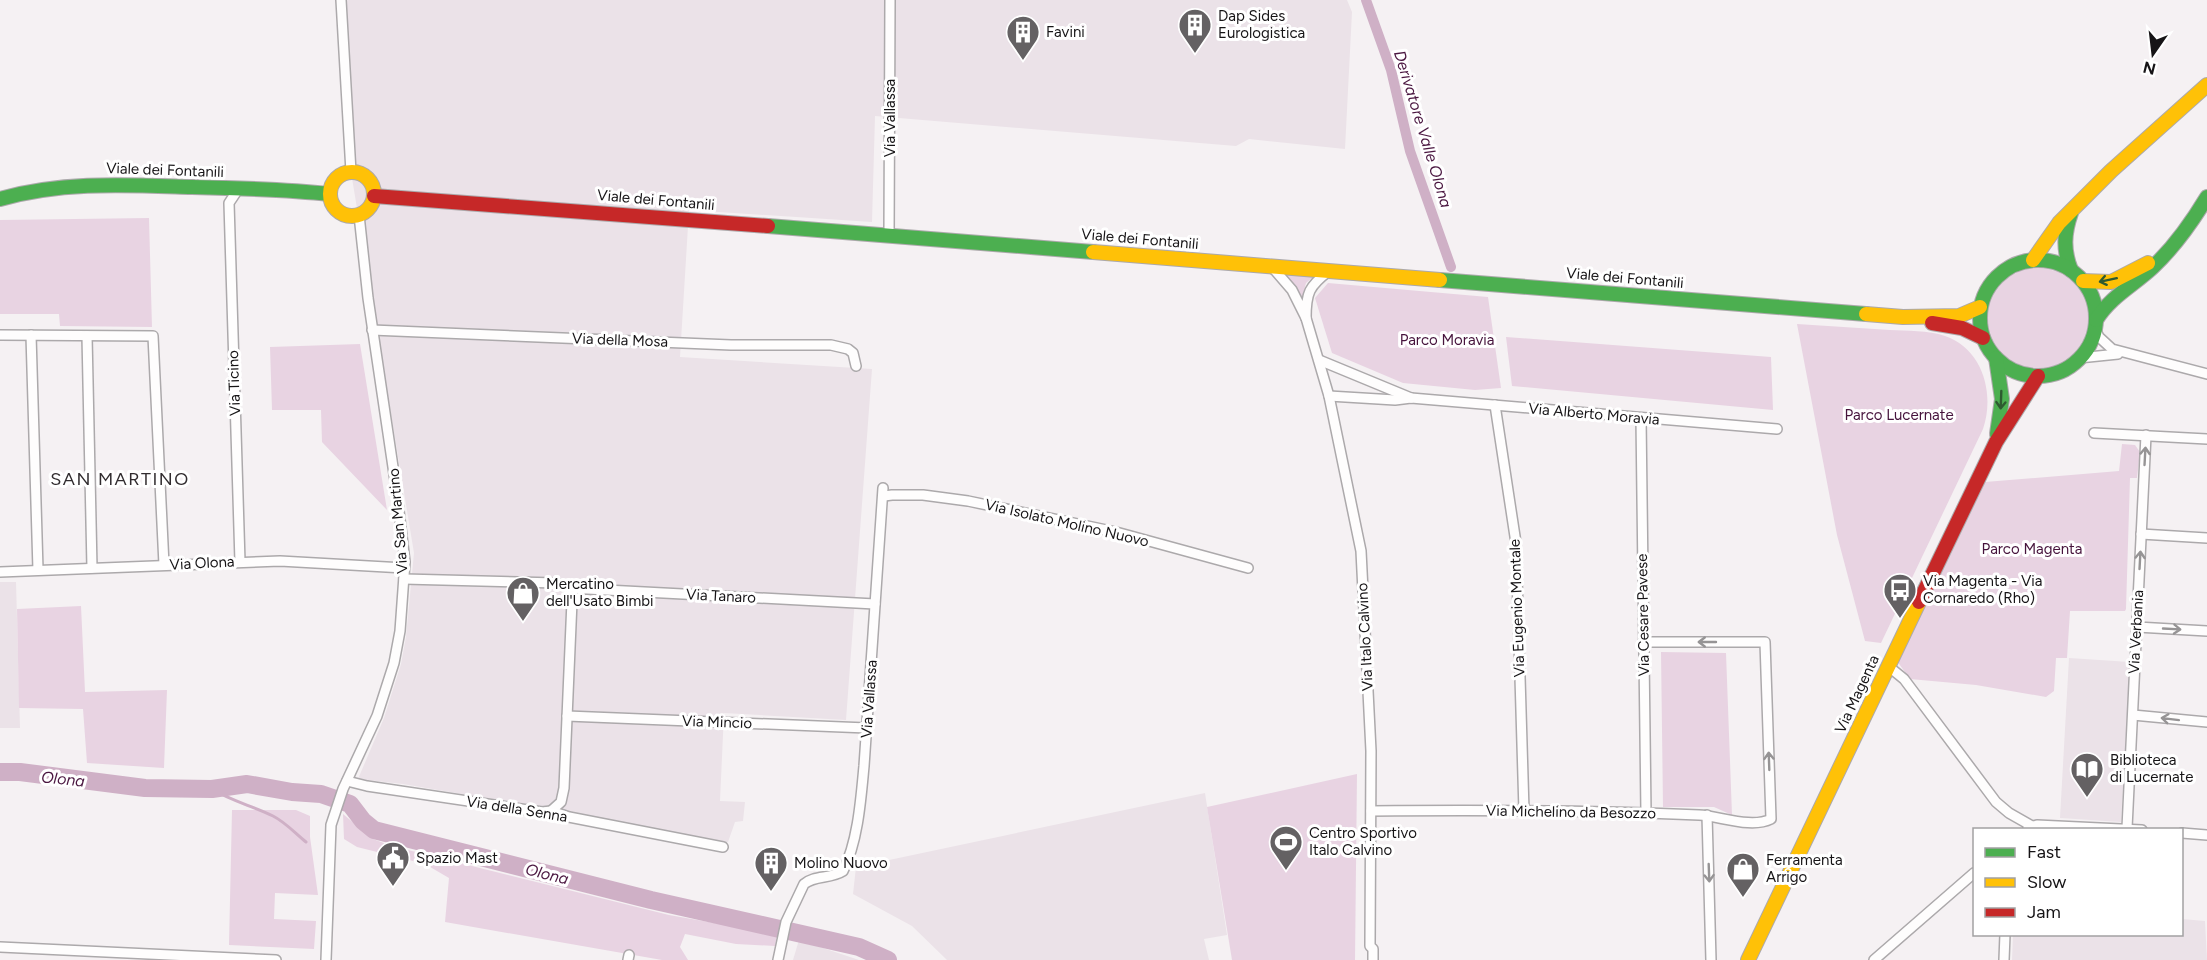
<svg xmlns="http://www.w3.org/2000/svg" width="2207" height="960" font-family="Figtree,sans-serif">
	<style>
		.built { fill: #ebe2e8 }
		.green { fill: #e8d3e2 }
		.lines { fill: none; stroke-linecap: round; stroke-linejoin: round }
		.stream { stroke: #cfb0c6; stroke-width: 3 }
		.canal { stroke: #cfb0c6; stroke-width: 10 }
		.river { stroke: #cfb0c6; stroke-width: 18 }
		.street-casing { stroke: #aca9ab; stroke-width: 12 }
		.fast-casing { stroke: #aca9ab; stroke-width: 16 }
		.slow-casing { stroke: #aca9ab; stroke-width: 16 }
		.jam-casing { stroke: #aca9ab; stroke-width: 16 }
		.street { stroke: #fefdfd; stroke-width: 9 }
		.fast { stroke: #4caf50; stroke-width: 14 }
		.slow { stroke: #ffc107; stroke-width: 14 }
		.jam { stroke: #c62828; stroke-width: 14 }
		.oneway { stroke: #2e5a30 }
		.oneway2 { stroke: #969495 }
		.labels { text-anchor: middle; dominant-baseline: central; stroke-width: 6; stroke-linejoin: round; paint-order: stroke }
		.poi-label { font-size: 15px; fill: #161416; stroke: #fff; text-anchor: start }
		.street-label { font-size: 15px; fill: #161416; stroke: #fff }
		.park-label { font-size: 15px; fill: #46133c; stroke: #fff }
		.water-label { font-size: 16px; font-style: italic; fill: #4a1640; stroke: #fff }
		.quarter-label { font-size: 18px; letter-spacing: 1.5px; fill: #312c2f; stroke: #fff }
	</style>
	<rect width="100%" height="100%" fill="#f5f1f3"/>
	<!-- built -->
	<g class="built">
		<polygon points="345,0 1347,0 1352,12 1345,149 1249,139 1236,146 875,116 872,222 689,210 680,357 872,369 846,720 724,713 720,801 745,802 743,821 735,822 728,842 543,808 403,784 358,779 384,718 401,664 406,637 414,553 351,172"/>
		<polygon points="0,582 16,582 20,728 0,728"/>
		<polygon points="2069,658 2130,662 2121,822 2060,818"/>
		<polygon points="1205,793 1227,935 1204,939 1209,960 947,960 912,926 853,894 856,867"/>
		<polygon points="2182,919 2205,921 2207,960 2012,960 2013,935 2182,934"/>
		<polygon points="799,940 859,960 793,960"/>
	</g>
	<!-- green -->
	<g class="green">
		<polygon points="149,218 152,327 60,326 59,314 0,314 0,220"/>
		<circle cx="2038" cy="318" r="50"/>
		<polygon points="1284,274 1313,277 1306,283 1301,302"/>
		<polygon points="1328,283 1488,297 1501,388 1475,390 1403,383 1332,353 1315,298"/>
		<path d="M1797,324C1828,326 1859,328 1890,330C1907,331 1928,330 1945,336C1983,349 1995,394 1983,429L1881,643L1865,641L1837,535Z"/>
		<polygon points="1506,337 1771,357 1773,410 1512,386"/>
		<polygon points="360,344 387,510 322,442 321,410 272,410 270,347"/>
		<polygon points="2122,444 2135,445 2140,452 2137,478 2130,478 2126,609 2125,611 2070,611 2067,658 2056,658 2054,691 2046,697 1976,685 1910,679 1897,661 1985,482 2119,471"/>
		<polygon points="81,606 85,692 167,690 164,768 87,763 83,709 19,708 17,609"/>
		<polygon points="1661,652 1726,653 1732,815 1714,807 1663,807"/>
		<polygon points="1357,774 1355,960 1232,960 1207,807"/>
		<polygon points="232,810 296,810 310,816 310,837 318,895 275,893 274,919 316,921 314,949 229,945"/>
		<polygon points="343,814 373,839 392,846 669,915 777,934 775,946 736,944 685,934 680,947 688,960 662,960 445,922 449,878 425,864 357,847 344,839"/>
	</g>
	<g class="lines">
		<!-- stream -->
		<path class="stream" d="M212,789C231,801 253,806 273,816C285,822 295,833 306,842"/>
		<!-- canal -->
		<polyline class="canal" points="1366,0 1391,70 1410,151 1451,267"/>
		<!-- river -->
		<polyline class="river" points="0,772 20,772 145,788 212,789 247,784 292,792 321,794 350,804 363,821 374,830 651,900 859,947 888,960"/>
		<defs>
			<g id="street">
				<polyline points="341,0 351,172"/>
				<polyline points="239,188 229,203 240,562"/>
				<polyline points="889,236 890,0"/>
				<path d="M1272,267L1292,290L1306,318C1306,293 1309,286 1329,271"/>
				<polyline points="1306,318 1329,396 1361,551 1371,751 1370,946 1373,949 1373,960"/>
				<polyline points="2095,329 2099,337 2112,349 2207,374"/>
				<polyline points="372,330 731,345 831,345 848,349 853,353 856,366"/>
				<polyline points="0,335 153,336 164,565"/>
				<polyline points="31,335 38,570"/>
				<polyline points="87,336 92,568"/>
				<polyline points="2079,358 2118,354"/>
				<polyline points="1319,360 1411,398"/>
				<polyline points="1329,396 1395,400 1411,398 1777,429"/>
				<polyline points="1495,405 1516,543 1524,811"/>
				<polyline points="1641,418 1646,813"/>
				<polyline points="2094,433 2207,439"/>
				<polyline points="884,496 892,495 923,495 968,501 1116,532 1248,568"/>
				<polyline points="2141,534 2207,538"/>
				<polyline points="0,572 280,561 404,568"/>
				<polyline points="404,579 556,583 568,588 572,601 564,788 561,802 551,811"/>
				<polyline points="568,588 875,604"/>
				<polyline points="2137,627 2207,631"/>
				<polyline points="1888,666 1904,679 1996,802 2009,813 2032,826"/>
				<polyline points="2133,715 2207,722"/>
				<polyline points="567,716 867,728"/>
				<polyline points="347,781 367,786 542,812 551,811 569,817 723,847"/>
				<path d="M1371,811C1480,810 1590,810 1699,815C1720,816 1751,829 1771,819L1765,642H1643"/>
				<polyline points="1707,815 1711,960"/>
				<polyline points="2028,828 2037,825 2142,830"/>
				<polyline points="2127,828 2146,435"/>
				<polyline points="2182,833 2207,835"/>
				<polyline points="0,947 276,960"/>
				<polyline points="326,960 331,825 343,789 377,716 394,663 400,631 405,562 397,494 368,298 359,215"/>
				<polyline points="628,960 629,955"/>
				<path d="M778,960L786,922L804,884C814,875 831,879 843,871C858,842 861,798 864,766L883,488"/>
				<polyline points="1874,960 1974,873"/>
				<polyline points="2004,960 2005,934"/>
			</g>
			<g id="fast">
				<path d="M0,199C64,181 127,185 192,187C238,188 284,189 330,194"/>
				<path d="M2071,213C2064,233 2063,250 2071,270"/>
				<polyline points="768,226 1093,252"/>
				<circle cx="2038" cy="318" r="58"/>
				<polyline points="1440,280 1866,314"/>
				<path d="M2096,320C2111,296 2134,285 2153,267C2175,246 2192,222 2207,197"/>
				<polyline points="1996,358 2002,399 1997,434"/>
			</g>
			<g id="slow">
				<circle cx="352" cy="194" r="22"/>
				<polyline points="1093,252 1440,280"/>
				<polyline points="2033,260 2059,223 2111,171 2207,85"/>
				<polyline points="2083,281 2111,282 2148,263"/>
				<polyline points="1866,314 1903,317 1959,316 1980,307"/>
				<polyline points="1748,960 1919,602"/>
			</g>
			<g id="jam">
				<polyline points="374,196 768,226"/>
				<polyline points="1932,323 1962,328 1983,338"/>
				<polyline points="1919,602 1996,442 2038,376"/>
			</g>
		</defs>
		<!-- street casing -->
		<use href="#street" class="street-casing"/>
		<!-- fast casing -->
		<use href="#fast" class="fast-casing"/>
		<!-- slow casing -->
		<use href="#slow" class="slow-casing"/>
		<!-- jam casing -->
		<use href="#jam" class="jam-casing"/>
		<!-- street -->
		<use href="#street" class="street"/>
		<!-- fast -->
		<use href="#fast" class="fast"/>
		<!-- slow -->
		<use href="#slow" class="slow"/>
		<!-- jam -->
		<use href="#jam" class="jam"/>
	</g>
	<!-- one-way arrows -->
	<defs><path id="oneway-shaft" d="M-6 0H5M1.5-3L5.5 0L1.5 3" fill="none" stroke-width="1.6" stroke-linecap="round" stroke-linejoin="round" transform="scale(1.5)"/></defs>
	<g class="oneway">
		<use href="#oneway-shaft" transform="translate(2108 280) rotate(168)"/>
		<use href="#oneway-shaft" transform="translate(2001 400) rotate(92)"/>
	</g>
	<g class="oneway2">
		<use href="#oneway-shaft" transform="translate(2145 456) rotate(-87)"/>
		<use href="#oneway-shaft" transform="translate(2140 560) rotate(-87)"/>
		<use href="#oneway-shaft" transform="translate(2172 629) rotate(3)"/>
		<use href="#oneway-shaft" transform="translate(1707 642) rotate(-180)"/>
		<use href="#oneway-shaft" transform="translate(2170 719) rotate(-173)"/>
		<use href="#oneway-shaft" transform="translate(1769 761) rotate(-92)"/>
		<use href="#oneway-shaft" transform="translate(1709 873) rotate(88)"/>
	</g>
	<!-- icons -->
	<defs>
		<symbol id="building-pin" viewBox="-11 -11 22 30"><path d="M0 17L-7.5 6A9.5 9.5 0 1 1 7.5 6Z" fill="#646163" stroke="#fff"/><path d="M-4-6H4V6H1V3H-1V6H-4ZM-2.5-4.3h1.7v1.8h-1.7ZM.8-4.3h1.7v1.8H.8ZM-2.5-1h1.7V.8h-1.7ZM.8-1h1.7V.8H.8Z" fill="#fff"/></symbol>
		<symbol id="bus-pin" viewBox="-11 -11 22 30"><path d="M0 17L-7.5 6A9.5 9.5 0 1 1 7.5 6Z" fill="#646163" stroke="#fff"/><path d="M-5-6H5V4H4V6H2V4H-2V6H-4V4H-5ZM-3.5-4V0h7V-4ZM-3.5 1.2v1.5H-2V1.2ZM2 1.2v1.5H3.5V1.2Z" fill="#fff"/></symbol>
		<symbol id="shop-pin" viewBox="-11 -11 22 30"><path d="M0 17L-7.5 6A9.5 9.5 0 1 1 7.5 6Z" fill="#646163" stroke="#fff"/><path d="M-5-2.5h2.3a2.7 3.5 0 0 1 5.4 0H5L5.5 6h-11ZM-1.5-2.5h3a1.5 2.3 0 0 0-3 0Z" fill="#fff"/></symbol>
		<symbol id="library-pin" viewBox="-11 -11 22 30"><path d="M0 17L-7.5 6A9.5 9.5 0 1 1 7.5 6Z" fill="#646163" stroke="#fff"/><path d="M-6-4Q-3-5.5-.7-3.5V5Q-3 3-6 4ZM6-4Q3-5.5 .7-3.5V5Q3 3 6 4Z" fill="#fff"/></symbol>
		<symbol id="stadium-pin" viewBox="-11 -11 22 30"><path d="M0 17L-7.5 6A9.5 9.5 0 1 1 7.5 6Z" fill="#646163" stroke="#fff"/><path d="M0-5a6.5 5 0 1 0 0 10a6.5 5 0 1 0 0-10ZM-3.5-1.8h7v3.6h-7Z" fill="#fff"/></symbol>
		<symbol id="civic-pin" viewBox="-11 -11 22 30"><path d="M0 17L-7.5 6A9.5 9.5 0 1 1 7.5 6Z" fill="#646163" stroke="#fff"/><path d="M-.6-6.5H3V-4.5H.6V-3L4-1V1h2V6H-6V1h2V-1L-.6-3ZM-1.2 2.5V6h2.4V2.5Z" fill="#fff"/></symbol>
	</defs>
	<g fill-rule="evenodd">
		<use href="#building-pin" x="1176" y="6" width="38" height="52"/>
		<use href="#building-pin" x="1004" y="13" width="38" height="52"/>
		<use href="#bus-pin" x="1881" y="571" width="38" height="52"/>
		<use href="#shop-pin" x="504" y="574" width="38" height="52"/>
		<use href="#library-pin" x="2068" y="750" width="38" height="52"/>
		<use href="#stadium-pin" x="1267" y="823" width="38" height="52"/>
		<use href="#civic-pin" x="374" y="839" width="38" height="52"/>
		<use href="#building-pin" x="752" y="844" width="38" height="52"/>
		<use href="#shop-pin" x="1724" y="850" width="38" height="52"/>
	</g>
	<g class="labels">
		<!-- poi labels -->
		<g class="poi-label">
			<text x="1218" y="16">Dap Sides<tspan x="1218" dy="17">Eurologistica</tspan></text>
			<text x="1046" y="32">Favini</text>
			<text x="1923" y="581">Via Magenta - Via<tspan x="1923" dy="17">Cornaredo (Rho)</tspan></text>
			<text x="546" y="584">Mercatino<tspan x="546" dy="17">dell'Usato Bimbi</tspan></text>
			<text x="2110" y="760">Biblioteca<tspan x="2110" dy="17">di Lucernate</tspan></text>
			<text x="1309" y="833">Centro Sportivo<tspan x="1309" dy="17">Italo Calvino</tspan></text>
			<text x="416" y="858">Spazio Mast</text>
			<text x="1766" y="860">Ferramenta<tspan x="1766" dy="17">Arrigo</tspan></text>
			<text x="794" y="863">Molino Nuovo</text>
		</g>
		<!-- street labels -->
		<g class="street-label">
			<text transform="translate(890 118) rotate(-90)">Via Vallassa</text>
			<text transform="translate(165 170) rotate(2)">Viale dei Fontanili</text>
			<text transform="translate(656 200) rotate(5)">Viale dei Fontanili</text>
			<text transform="translate(1140 239) rotate(5)">Viale dei Fontanili</text>
			<text transform="translate(1625 278) rotate(5)">Viale dei Fontanili</text>
			<text transform="translate(620 340) rotate(2)">Via della Mosa</text>
			<text transform="translate(234 383) rotate(-92)">Via Ticino</text>
			<text transform="translate(1594 414) rotate(5)">Via Alberto Moravia</text>
			<text transform="translate(398 521) rotate(-95)">Via San Martino</text>
			<text transform="translate(1067 523) rotate(13)">Via Isolato Molino Nuovo</text>
			<text transform="translate(202 563) rotate(-3)">Via Olona</text>
			<text transform="translate(721 596) rotate(3)">Via Tanaro</text>
			<text transform="translate(1517 608) rotate(-92)">Via Eugenio Montale</text>
			<text transform="translate(1643 615) rotate(-91)">Via Cesare Pavese</text>
			<text transform="translate(2136 632) rotate(-87)">Via Verbania</text>
			<text transform="translate(1365 637) rotate(-93)">Via Italo Calvino</text>
			<text transform="translate(1857 694) rotate(-65)">Via Magenta</text>
			<text transform="translate(869 699) rotate(-86)">Via Vallassa</text>
			<text transform="translate(717 722) rotate(2)">Via Mincio</text>
			<text transform="translate(517 809) rotate(9)">Via della Senna</text>
			<text transform="translate(1571 812) rotate(1)">Via Michelino da Besozzo</text>
		</g>
		<!-- park labels -->
		<g class="park-label">
			<text x="1447" y="340">Parco Moravia</text>
			<text x="1899" y="415">Parco Lucernate</text>
			<text x="2032" y="549">Parco Magenta</text>
		</g>
		<!-- water labels -->
		<g class="water-label">
			<text transform="translate(1423 129) rotate(73)">Derivatore Valle Olona</text>
			<text transform="translate(63 779) rotate(6)">Olona</text>
			<text transform="translate(547 874) rotate(14)">Olona</text>
		</g>
		<!-- quarter labels -->
		<g class="quarter-label">
			<text x="120" y="479">SAN MARTINO</text>
		</g>
	</g>
	<!-- legend -->
	<rect x="1973" y="828" width="210" height="108" fill="#ffffff" stroke="#a2a1a2" stroke-width="1.5"/>
	<rect x="1985" y="848" width="30" height="9" fill="#4caf50" stroke="#a2a1a2" stroke-width="1.5"/>
	<text x="2027" y="858" font-size="18" fill="#161416">Fast</text>
	<rect x="1985" y="878" width="30" height="9" fill="#ffc107" stroke="#a2a1a2" stroke-width="1.5"/>
	<text x="2027" y="888" font-size="18" fill="#161416">Slow</text>
	<rect x="1985" y="908" width="30" height="9" fill="#c62828" stroke="#a2a1a2" stroke-width="1.5"/>
	<text x="2027" y="918" font-size="18" fill="#161416">Jam</text>
	<!-- north arrow -->
	<g transform="translate(2153 54) rotate(194)" stroke="#ffffff" stroke-width="4.5" paint-order="stroke">
	<path d="M0-4.5L10 22L0 15L-10 22Z" fill="#161416"/>
	<text y="-9" font-size="16" font-weight="bold" text-anchor="middle" fill="#161416">N</text>
	</g>
</svg>
